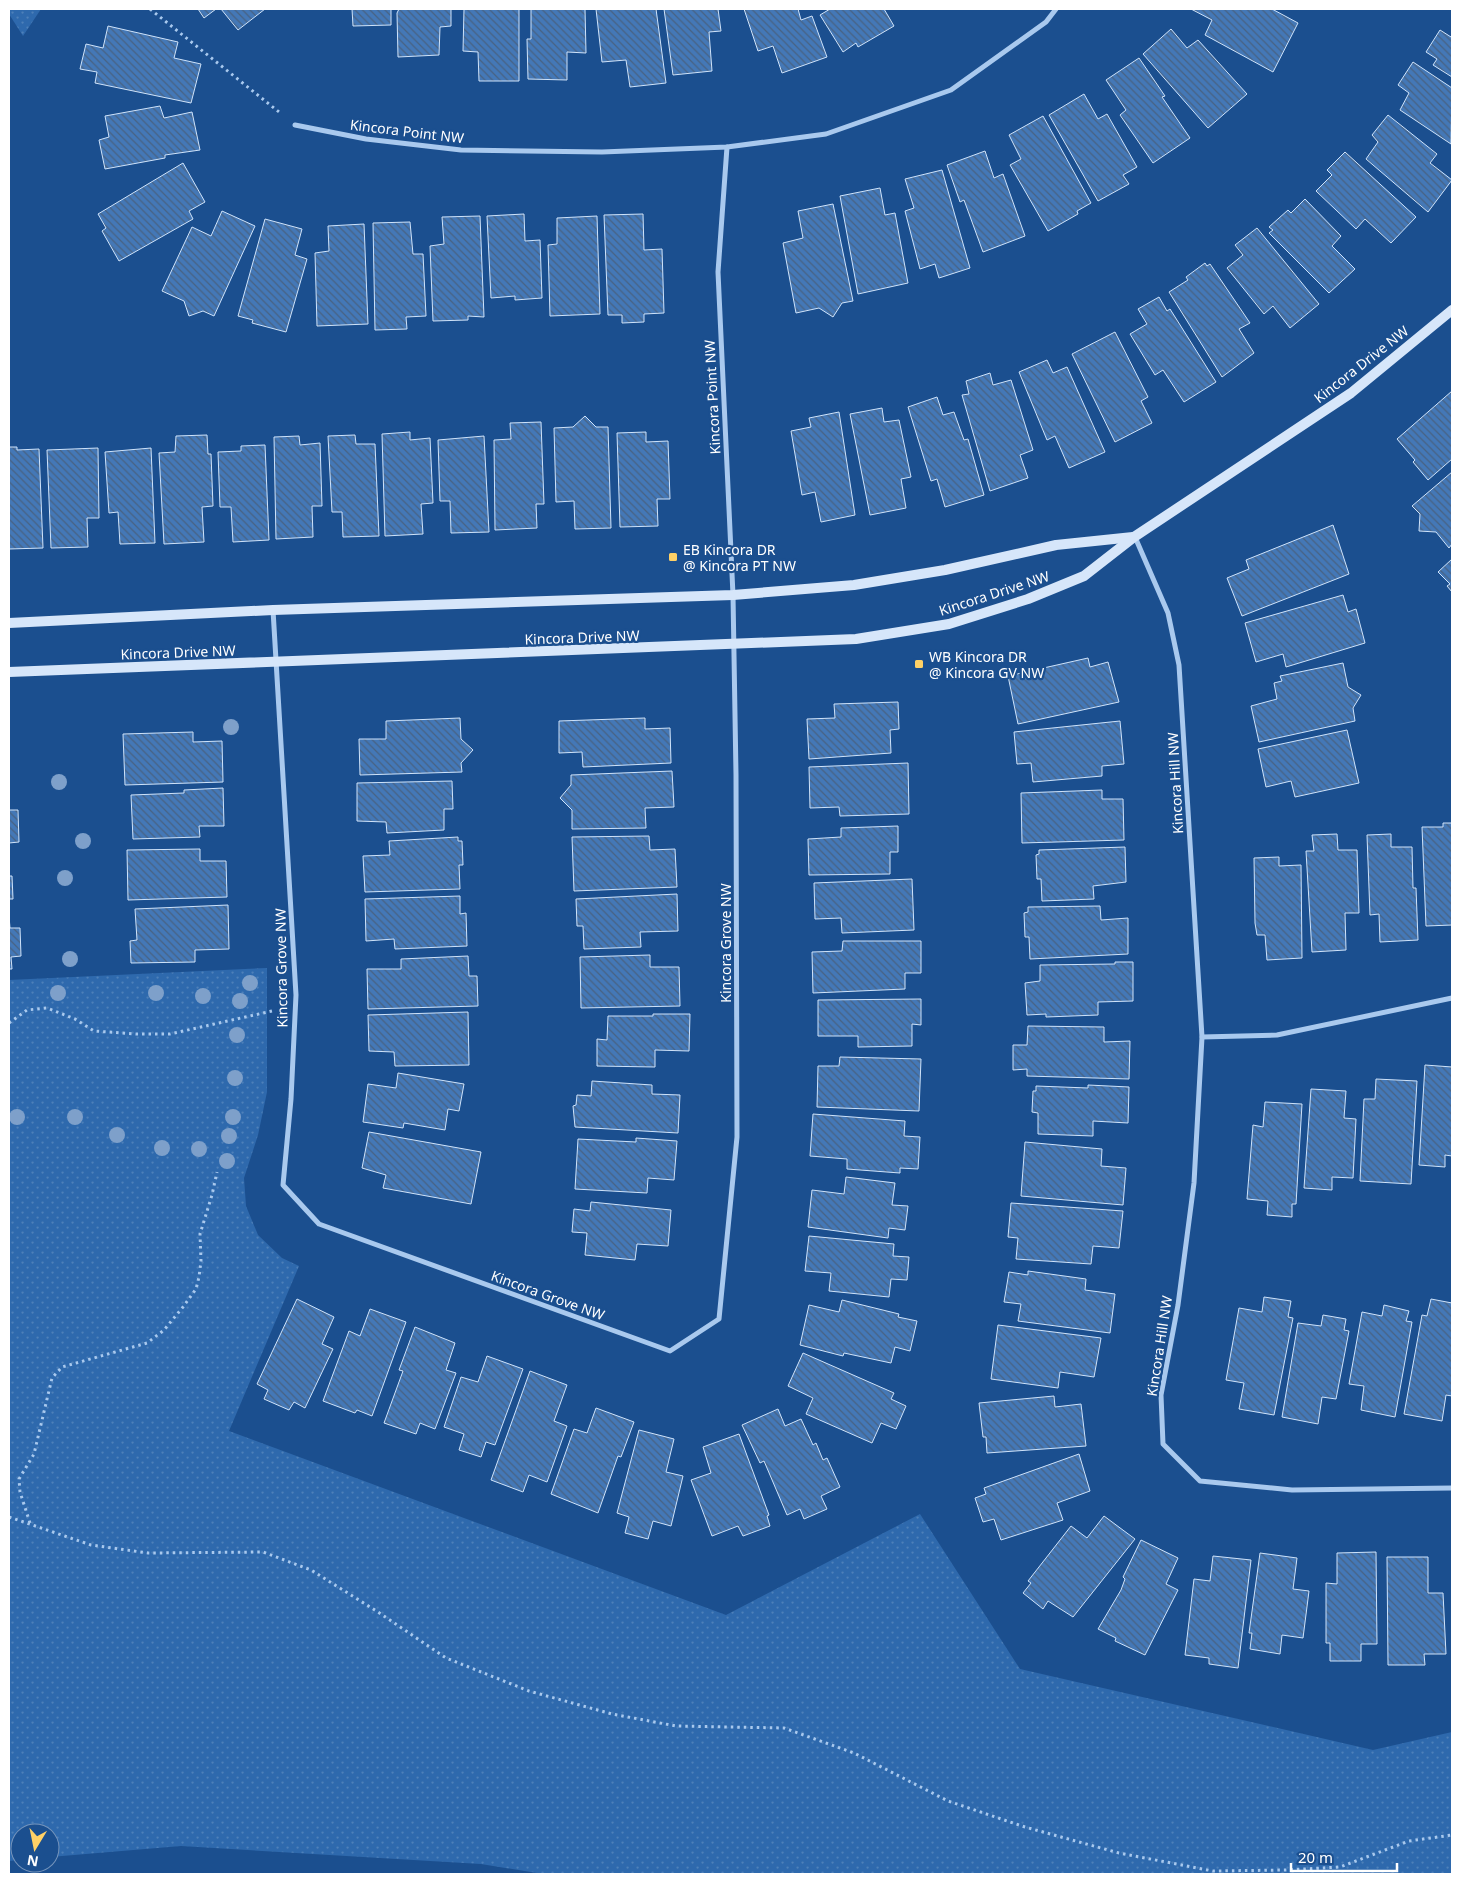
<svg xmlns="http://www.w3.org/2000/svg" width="1461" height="1883" font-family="'Noto Sans',sans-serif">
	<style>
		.park { fill: url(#park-dots) }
		.building { fill: url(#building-back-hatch); stroke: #cfe3fa }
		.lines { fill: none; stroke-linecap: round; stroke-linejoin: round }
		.path { stroke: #a9c9ee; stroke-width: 3; stroke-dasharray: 2.5 4; stroke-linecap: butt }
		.street { stroke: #a9c9ee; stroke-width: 5 }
		.secondary { stroke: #d6e6fa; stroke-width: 10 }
		.tree { fill: #7ea0ca }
		.poi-dot { fill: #ffd166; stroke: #1b4f8f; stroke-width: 2 }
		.labels { text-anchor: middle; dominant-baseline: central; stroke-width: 4.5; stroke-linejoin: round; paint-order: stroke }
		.street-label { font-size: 14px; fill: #fff; stroke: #1b4f8f }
		.poi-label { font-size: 14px; fill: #fff; stroke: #1b4f8f; text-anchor: start }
	</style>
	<defs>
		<pattern id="park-dots" width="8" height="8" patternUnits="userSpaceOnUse" patternTransform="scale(1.25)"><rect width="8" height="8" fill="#2e69ad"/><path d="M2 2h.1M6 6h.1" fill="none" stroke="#4d80b9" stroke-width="1.8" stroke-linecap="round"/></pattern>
		<pattern id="building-back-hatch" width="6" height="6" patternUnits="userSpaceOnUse" patternTransform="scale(1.25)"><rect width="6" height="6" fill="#4478b7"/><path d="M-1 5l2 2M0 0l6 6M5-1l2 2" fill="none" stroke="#486282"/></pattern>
	</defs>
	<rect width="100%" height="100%" fill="#1b4f8f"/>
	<!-- park -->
	<g class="park">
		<polygon points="9,9 41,9 23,36 9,14"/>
		<polygon points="267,968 267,1092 258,1135 244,1178 246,1206 258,1235 282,1258 299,1266 229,1431 726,1615 920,1514 1020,1669 1373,1750 1452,1732 1452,1874 543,1874 481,1864 181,1846 50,1857 50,1833 20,1833 20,1860 9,1861 9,980"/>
	</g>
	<!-- building -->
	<g class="building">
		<polygon points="198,9 216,9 204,18"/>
		<polygon points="221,9 265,9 238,30"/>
		<polygon points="352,9 391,9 391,25 353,26"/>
		<polygon points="399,9 451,9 451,26 440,27 439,55 398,57 397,13"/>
		<polygon points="464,9 519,9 519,81 479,81 478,52 463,51"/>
		<polygon points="531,9 585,9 586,53 567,52 567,80 528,79 527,39 531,39"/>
		<polygon points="596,9 656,9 666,83 630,87 626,60 602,62"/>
		<polygon points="664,9 718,9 721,31 709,32 712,71 673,75"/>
		<polygon points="744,9 798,9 801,20 812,16 827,57 782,73 773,46 758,51"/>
		<polygon points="830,9 884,9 894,26 858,47 856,43 843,52 820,15"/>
		<polygon points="1191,9 1272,9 1298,23 1273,72 1205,35 1212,20"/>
		<polygon points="108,26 178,42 174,58 201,64 191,103 95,83 97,72 80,69 86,44 103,48"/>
		<polygon points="1171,29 1187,48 1198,40 1247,94 1208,128 1143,54"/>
		<polygon points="1440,30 1451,37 1452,34 1452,77 1433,65 1437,59 1426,52"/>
		<polygon points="1139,58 1165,96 1162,97 1190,138 1153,163 1120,115 1126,110 1106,80"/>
		<polygon points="1413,62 1452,88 1451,144 1400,110 1409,93 1398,85"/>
		<polygon points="1084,94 1098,119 1107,114 1137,167 1123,175 1129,184 1098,201 1049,115"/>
		<polygon points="160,106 164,118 192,112 200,150 165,155 165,158 105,169 99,140 109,137 105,116"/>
		<polygon points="1388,115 1437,154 1430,163 1452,180 1428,212 1366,159 1378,142 1372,135"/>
		<polygon points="1043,116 1091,203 1077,211 1078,214 1048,231 1010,165 1021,159 1009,135"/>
		<polygon points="985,151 994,178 1003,174 1025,236 983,252 964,200 960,202 947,165"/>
		<polygon points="1345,152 1416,217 1391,243 1365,219 1356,229 1316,191 1332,175 1327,170"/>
		<polygon points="183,163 205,202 189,211 193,219 119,261 102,231 106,228 98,214"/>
		<polygon points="942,170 970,268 939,278 935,264 920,269 905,211 914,208 905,179"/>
		<polygon points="880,188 885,215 895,213 908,283 858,294 840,196"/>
		<polygon points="1305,199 1341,236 1332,246 1355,269 1329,293 1269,233 1273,230 1269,227 1288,210 1291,213"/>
		<polygon points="833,204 853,301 842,303 833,317 819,308 796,313 783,243 803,238 798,211"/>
		<polygon points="222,211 255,226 214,316 203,311 189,316 184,301 162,291 192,227 211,236"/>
		<polygon points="524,214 525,241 540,240 542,298 515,300 515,296 491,298 487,216"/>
		<polygon points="643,214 644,250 662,249 664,313 644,314 644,322 622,323 622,315 608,315 604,215"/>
		<polygon points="480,216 484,317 468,316 468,320 433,321 430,246 444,244 442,217"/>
		<polygon points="597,216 600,314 550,316 548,245 557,244 557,218"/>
		<polygon points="265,219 302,229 295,255 307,259 286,332 252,323 253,320 238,316"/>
		<polygon points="410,222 413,254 423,254 426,316 406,317 407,329 375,330 373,223"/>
		<polygon points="364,224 368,324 317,326 315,253 329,251 328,226"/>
		<polygon points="1257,228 1319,304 1290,328 1273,306 1264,314 1227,268 1243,255 1235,245"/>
		<polygon points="1205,263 1207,266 1210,264 1250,323 1239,329 1254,353 1222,377 1169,292 1188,280 1186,277"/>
		<polygon points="1159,297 1167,311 1170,309 1216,382 1184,402 1163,370 1155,375 1130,334 1147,324 1138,309"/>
		<polygon points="1115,332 1148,397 1141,401 1152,423 1115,442 1072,354"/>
		<polygon points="1047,360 1053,373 1067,367 1105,452 1069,468 1055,436 1047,440 1019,372"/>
		<polygon points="990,373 993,385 1011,380 1033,450 1020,455 1028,478 990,491 962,395 969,394 966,381"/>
		<polygon points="1452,391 1452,459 1428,480 1413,462 1415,460 1397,439"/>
		<polygon points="937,397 943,415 954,412 964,440 968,439 984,495 945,507 937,479 931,481 908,407"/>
		<polygon points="882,408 884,422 899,420 911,477 901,479 906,508 870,515 850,414"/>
		<polygon points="839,412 855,515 821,522 815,492 802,495 791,431 811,427 809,418"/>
		<polygon points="585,416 596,427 608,427 611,528 575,529 574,501 556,502 554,428 573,427"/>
		<polygon points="541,422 544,504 536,504 537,528 495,530 494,440 511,439 510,423"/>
		<polygon points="410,432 410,440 430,438 433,503 421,504 423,534 385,536 382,434"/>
		<polygon points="646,432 646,442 668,441 670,499 657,499 658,526 620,527 617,433"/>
		<polygon points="207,435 208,454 211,454 213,506 202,507 204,542 164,544 159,453 175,452 176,436"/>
		<polygon points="355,435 356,444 375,444 379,536 343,537 342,512 332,512 328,436"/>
		<polygon points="299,436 300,445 320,443 322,506 312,506 313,537 276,539 274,437"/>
		<polygon points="484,436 489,532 451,533 450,501 440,501 438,440"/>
		<polygon points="265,445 269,540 233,542 231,507 220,507 218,452 241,451 241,446"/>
		<polygon points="9,447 17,447 17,450 39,449 43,548 9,549"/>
		<polygon points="98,448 99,518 87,518 88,547 51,548 47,450"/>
		<polygon points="151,448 155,543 120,544 118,512 109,513 105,452"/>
		<polygon points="1452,472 1452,544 1449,548 1436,532 1419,531 1420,514 1412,506"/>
		<polygon points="1333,525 1349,574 1242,616 1227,578 1249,569 1246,560"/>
		<polygon points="1452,559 1452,592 1447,586 1450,584 1438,572"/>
		<polygon points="1343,595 1348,612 1356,609 1365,643 1286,667 1283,654 1256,662 1245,623"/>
		<polygon points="1088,658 1090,667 1108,662 1119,702 1018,724 1008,676"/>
		<polygon points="1343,663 1348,687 1361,695 1353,708 1355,721 1259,742 1251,706 1277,699 1274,683 1282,681 1280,676"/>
		<polygon points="898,702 899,729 890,730 891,753 809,759 807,719 835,718 834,704"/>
		<polygon points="460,718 461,739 473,750 461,763 462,772 360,775 359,739 386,739 386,721"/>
		<polygon points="645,718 645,729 670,728 671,763 583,767 582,752 559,753 559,721"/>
		<polygon points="1120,721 1124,764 1102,766 1102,776 1033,782 1031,763 1017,764 1014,732"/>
		<polygon points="1347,730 1359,783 1295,797 1291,781 1266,787 1258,749"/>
		<polygon points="193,732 193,742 222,741 223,782 125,785 123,734"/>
		<polygon points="908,763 909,814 840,816 839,807 810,808 809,767"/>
		<polygon points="672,771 674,807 645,808 646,828 572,829 572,810 560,798 571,785 571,775"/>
		<polygon points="452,781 453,809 444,809 444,830 387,833 386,822 357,821 357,783"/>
		<polygon points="223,788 224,826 199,826 200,837 133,839 131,795 184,793 184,790"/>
		<polygon points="1102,790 1102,799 1123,799 1124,840 1022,843 1021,793"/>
		<polygon points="9,810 18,810 19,842 9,843"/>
		<polygon points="1443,823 1452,823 1452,925 1426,926 1422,827 1443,827"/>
		<polygon points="898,826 898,852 890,852 890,874 809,875 808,839 841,837 841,828"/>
		<polygon points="1337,834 1338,850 1357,850 1359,913 1345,913 1346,950 1312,952 1306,851 1314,851 1312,835"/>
		<polygon points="1391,834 1391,847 1412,847 1413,888 1416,888 1418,940 1380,942 1379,914 1370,915 1367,835"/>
		<polygon points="649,836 650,850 675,849 677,887 574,891 572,837"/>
		<polygon points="458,837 458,841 462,841 463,865 459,865 460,889 365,892 363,856 390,855 389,841"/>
		<polygon points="1125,847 1126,882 1093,886 1094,899 1042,901 1041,879 1037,879 1036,855 1039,854 1039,850"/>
		<polygon points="200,849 200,861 226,861 227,897 128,900 127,850"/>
		<polygon points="1279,857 1279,866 1301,865 1302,958 1267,960 1265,935 1257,935 1255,923 1254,858"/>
		<polygon points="9,876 12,876 13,899 9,899"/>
		<polygon points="912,879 914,930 842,933 841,918 815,919 814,883"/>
		<polygon points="677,894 678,931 640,932 641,947 584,949 583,926 577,926 576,899"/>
		<polygon points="460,896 460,914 466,913 467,946 395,949 394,939 366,941 365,899"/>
		<polygon points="228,905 229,949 195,950 195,962 131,963 130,941 137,940 135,909"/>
		<polygon points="1100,906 1101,920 1128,918 1128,954 1030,959 1029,937 1025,937 1024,913 1028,912 1028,907"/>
		<polygon points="9,916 10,928 20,928 21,956 11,957 12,969 9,969"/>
		<polygon points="843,941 921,941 921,973 905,973 905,989 813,993 812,952 842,951"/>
		<polygon points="650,955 650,967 679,967 680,1006 581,1008 580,957"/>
		<polygon points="468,956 469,976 477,976 478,1006 368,1009 367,969 401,969 401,959"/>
		<polygon points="1115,962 1133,962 1133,1001 1098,1002 1098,1015 1046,1017 1046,1014 1027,1015 1025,983 1040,981 1040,965 1115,964"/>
		<polygon points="921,999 921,1025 912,1024 912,1046 858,1047 858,1036 818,1036 818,1000"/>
		<polygon points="468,1012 469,1065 395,1066 394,1052 369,1051 368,1015"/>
		<polygon points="653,1014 690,1014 689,1051 655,1050 655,1067 597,1066 597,1039 607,1040 608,1016 653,1016"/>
		<polygon points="1028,1026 1104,1027 1104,1042 1130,1041 1129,1079 1027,1076 1027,1069 1013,1070 1013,1045 1027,1045"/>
		<polygon points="840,1057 921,1059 919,1111 817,1107 818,1066 839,1066"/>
		<polygon points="1425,1065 1452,1067 1452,1156 1445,1155 1445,1167 1419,1165"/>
		<polygon points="398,1073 464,1084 459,1111 448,1109 445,1130 404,1123 403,1128 363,1122 368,1084 396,1088"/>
		<polygon points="1376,1079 1417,1081 1411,1184 1360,1181 1364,1099 1375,1099"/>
		<polygon points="592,1081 652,1085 652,1094 680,1095 678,1133 575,1127 573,1106 576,1105 577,1095 591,1096"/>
		<polygon points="1088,1085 1129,1087 1128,1123 1093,1121 1093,1136 1038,1134 1038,1113 1032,1112 1033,1091 1036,1091 1036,1086 1088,1088"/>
		<polygon points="1311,1089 1346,1091 1344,1118 1356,1119 1353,1178 1332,1177 1332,1190 1304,1188"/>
		<polygon points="1265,1102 1302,1104 1296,1204 1292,1204 1292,1217 1267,1215 1268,1201 1247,1199 1253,1125 1263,1127"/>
		<polygon points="813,1114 905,1121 904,1136 920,1137 918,1169 900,1168 900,1173 847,1169 847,1159 810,1156"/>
		<polygon points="369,1132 481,1152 471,1204 383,1188 386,1175 362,1168"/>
		<polygon points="636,1138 677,1141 674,1180 648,1178 647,1193 575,1189 578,1139 636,1142"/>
		<polygon points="1025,1142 1102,1149 1101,1166 1126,1168 1123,1205 1021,1196"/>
		<polygon points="846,1177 895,1183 892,1205 908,1206 905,1230 889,1228 888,1238 808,1227 812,1190 844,1194"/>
		<polygon points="591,1202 671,1210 668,1246 637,1244 635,1260 585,1255 587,1233 572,1232 574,1209 590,1211"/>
		<polygon points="1011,1203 1123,1211 1119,1248 1093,1246 1091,1264 1016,1259 1018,1238 1008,1237"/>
		<polygon points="809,1236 894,1244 893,1256 909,1257 907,1280 891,1279 889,1297 829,1291 831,1273 805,1271"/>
		<polygon points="1028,1271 1086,1279 1085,1290 1115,1294 1110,1333 1018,1321 1021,1304 1004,1302 1009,1272 1028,1275"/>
		<polygon points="1264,1297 1291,1301 1288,1317 1293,1318 1274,1415 1239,1409 1244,1383 1226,1380 1239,1308 1262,1312"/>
		<polygon points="297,1299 334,1317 322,1344 333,1349 305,1408 294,1402 289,1410 264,1399 268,1390 257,1384"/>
		<polygon points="1431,1299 1452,1303 1452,1396 1446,1395 1442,1421 1404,1414 1422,1315 1427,1316"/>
		<polygon points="842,1300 899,1314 898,1317 917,1321 910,1351 895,1347 891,1363 844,1353 843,1356 800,1345 809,1305 839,1312"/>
		<polygon points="1384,1305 1409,1311 1406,1321 1412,1322 1395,1417 1361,1410 1364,1386 1349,1384 1362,1312 1382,1316"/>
		<polygon points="370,1309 406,1322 372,1416 357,1410 355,1413 323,1401 349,1331 360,1336"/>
		<polygon points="1323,1315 1346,1319 1344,1330 1349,1331 1336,1399 1322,1397 1318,1424 1282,1417 1298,1323 1321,1326"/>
		<polygon points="998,1325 1101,1338 1094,1377 1060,1372 1058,1388 991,1379"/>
		<polygon points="415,1327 455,1343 446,1370 456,1373 435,1429 420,1423 416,1434 384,1423 403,1371 399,1370"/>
		<polygon points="803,1353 894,1393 891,1399 906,1406 896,1429 881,1423 872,1443 806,1414 813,1398 788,1386"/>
		<polygon points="487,1356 523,1369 495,1445 486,1442 481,1457 459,1450 464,1434 444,1427 461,1377 478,1382"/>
		<polygon points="530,1371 567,1385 554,1421 567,1426 547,1482 529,1475 523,1492 491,1480"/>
		<polygon points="1054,1396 1055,1407 1081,1404 1086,1446 987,1453 986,1437 983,1437 979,1403"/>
		<polygon points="596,1408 634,1422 621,1457 618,1456 598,1513 551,1494 574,1429 587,1433"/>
		<polygon points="778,1409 785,1426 801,1419 813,1445 816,1443 823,1460 827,1458 840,1487 821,1496 827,1509 804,1519 800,1509 787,1515 764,1461 760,1463 742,1425"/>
		<polygon points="639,1430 674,1439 666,1472 683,1476 671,1526 653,1521 648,1539 625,1533 629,1517 617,1513"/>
		<polygon points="739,1434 769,1515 767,1516 770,1526 743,1536 738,1526 712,1536 691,1480 711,1473 703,1447"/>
		<polygon points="1079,1454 1090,1491 1057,1503 1063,1520 1001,1540 994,1519 983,1522 975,1498 986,1494 984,1488"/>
		<polygon points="1104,1516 1135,1539 1073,1617 1048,1601 1043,1609 1023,1593 1031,1583 1028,1581 1071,1526 1087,1538"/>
		<polygon points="1141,1540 1178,1558 1166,1584 1178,1590 1145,1655 1115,1641 1116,1638 1098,1629 1121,1590 1125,1579 1123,1577"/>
		<polygon points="1376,1552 1377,1644 1361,1644 1361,1661 1330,1661 1330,1643 1326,1643 1326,1583 1337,1584 1337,1553"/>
		<polygon points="1260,1553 1297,1558 1293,1589 1309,1591 1303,1638 1282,1635 1280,1654 1250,1649 1252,1633 1249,1633"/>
		<polygon points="1213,1556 1251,1560 1238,1668 1209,1664 1209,1658 1185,1655 1194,1579 1210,1581"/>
		<polygon points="1387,1557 1428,1557 1428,1593 1443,1593 1446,1654 1424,1654 1425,1665 1388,1665"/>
	</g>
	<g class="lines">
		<!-- path -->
		<g class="path">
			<polyline points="150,9 279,112"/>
			<polyline points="9,1023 27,1010 47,1008 75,1019 94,1031 136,1034 170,1034 272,1011"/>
			<polyline points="9,1517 91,1545 148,1553 263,1552 311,1570 378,1612 446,1658 529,1691 612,1714 676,1726 784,1728 854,1753 948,1801 1025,1827 1119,1853 1213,1871 1286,1870 1340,1867 1409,1841 1452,1835"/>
			<polyline points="30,1523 20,1492 19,1479 34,1454 52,1378 62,1367 147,1343 164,1330 183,1307 196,1289 199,1277 201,1261 200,1234 212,1195 217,1172"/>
		</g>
		<!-- street -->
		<g class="street">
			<polyline points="295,125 366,139 461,150 602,152 727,147 826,134 951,90 1046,22 1056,9"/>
			<polyline points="1135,537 1168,613 1179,665 1202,1037 1194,1183 1178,1305 1161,1395 1163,1444 1200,1481 1292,1490 1452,1488"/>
			<polyline points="273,610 296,995 291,1099 283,1185 319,1224 670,1351 719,1319 737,1137 736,775 733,595 718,272 727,147"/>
			<polyline points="1202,1037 1277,1035 1452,998"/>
		</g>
		<!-- secondary -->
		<g class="secondary">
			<polyline points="9,623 273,610 733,595 854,585 945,570 1056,545 1133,537"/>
			<polyline points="9,672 856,639 949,624 1028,599 1084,576 1134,537 1351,393 1452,310"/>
		</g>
	</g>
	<!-- trees -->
	<g class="tree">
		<circle cx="231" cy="727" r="8"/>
		<circle cx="59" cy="782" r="8"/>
		<circle cx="83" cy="841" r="8"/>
		<circle cx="65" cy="878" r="8"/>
		<circle cx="70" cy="959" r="8"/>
		<circle cx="250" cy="983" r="8"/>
		<circle cx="58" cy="993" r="8"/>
		<circle cx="156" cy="993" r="8"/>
		<circle cx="203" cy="996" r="8"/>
		<circle cx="240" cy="1001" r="8"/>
		<circle cx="237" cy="1035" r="8"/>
		<circle cx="235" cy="1078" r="8"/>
		<circle cx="17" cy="1117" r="8"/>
		<circle cx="75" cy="1117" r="8"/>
		<circle cx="233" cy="1117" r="8"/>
		<circle cx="117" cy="1135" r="8"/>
		<circle cx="229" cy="1136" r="8"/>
		<circle cx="162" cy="1148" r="8"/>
		<circle cx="199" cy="1149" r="8"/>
		<circle cx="227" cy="1161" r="8"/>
	</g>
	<!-- markers -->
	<g class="poi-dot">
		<rect x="668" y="552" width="10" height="10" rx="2.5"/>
		<rect x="914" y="659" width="10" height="10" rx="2.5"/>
	</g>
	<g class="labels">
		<!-- street labels -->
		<g class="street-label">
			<text transform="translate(407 131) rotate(7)">Kincora Point NW</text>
			<text transform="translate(1361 364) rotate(-38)">Kincora Drive NW</text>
			<text transform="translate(712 397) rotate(-93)">Kincora Point NW</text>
			<text transform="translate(994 593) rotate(-18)">Kincora Drive NW</text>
			<text transform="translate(582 637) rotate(-2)">Kincora Drive NW</text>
			<text transform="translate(178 652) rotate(-2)">Kincora Drive NW</text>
			<text transform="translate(1175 783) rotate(-93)">Kincora Hill NW</text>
			<text transform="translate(725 943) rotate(-90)">Kincora Grove NW</text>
			<text transform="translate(281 968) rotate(-91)">Kincora Grove NW</text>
			<text transform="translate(548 1295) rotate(20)">Kincora Grove NW</text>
			<text transform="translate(1159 1346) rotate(-81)">Kincora Hill NW</text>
		</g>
		<!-- poi labels -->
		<g class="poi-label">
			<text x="683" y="549">EB Kincora DR<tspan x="683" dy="16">@ Kincora PT NW</tspan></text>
			<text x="929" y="656">WB Kincora DR<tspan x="929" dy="16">@ Kincora GV NW</tspan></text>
		</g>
	</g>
	<!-- border -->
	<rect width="1461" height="1883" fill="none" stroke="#ffffff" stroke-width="20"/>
	<!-- north arrow -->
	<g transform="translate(35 1848) rotate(190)"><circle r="24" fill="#1b4f8f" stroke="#7695bc"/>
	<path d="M0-4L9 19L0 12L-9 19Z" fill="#ffd166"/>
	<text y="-8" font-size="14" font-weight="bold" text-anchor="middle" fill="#ffffff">N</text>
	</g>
	<!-- scale -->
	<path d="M1291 1863v8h106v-8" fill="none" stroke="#ffffff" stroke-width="2.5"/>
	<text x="1298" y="1863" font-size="15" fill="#ffffff" stroke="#1b4f8f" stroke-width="4" paint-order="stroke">20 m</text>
</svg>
